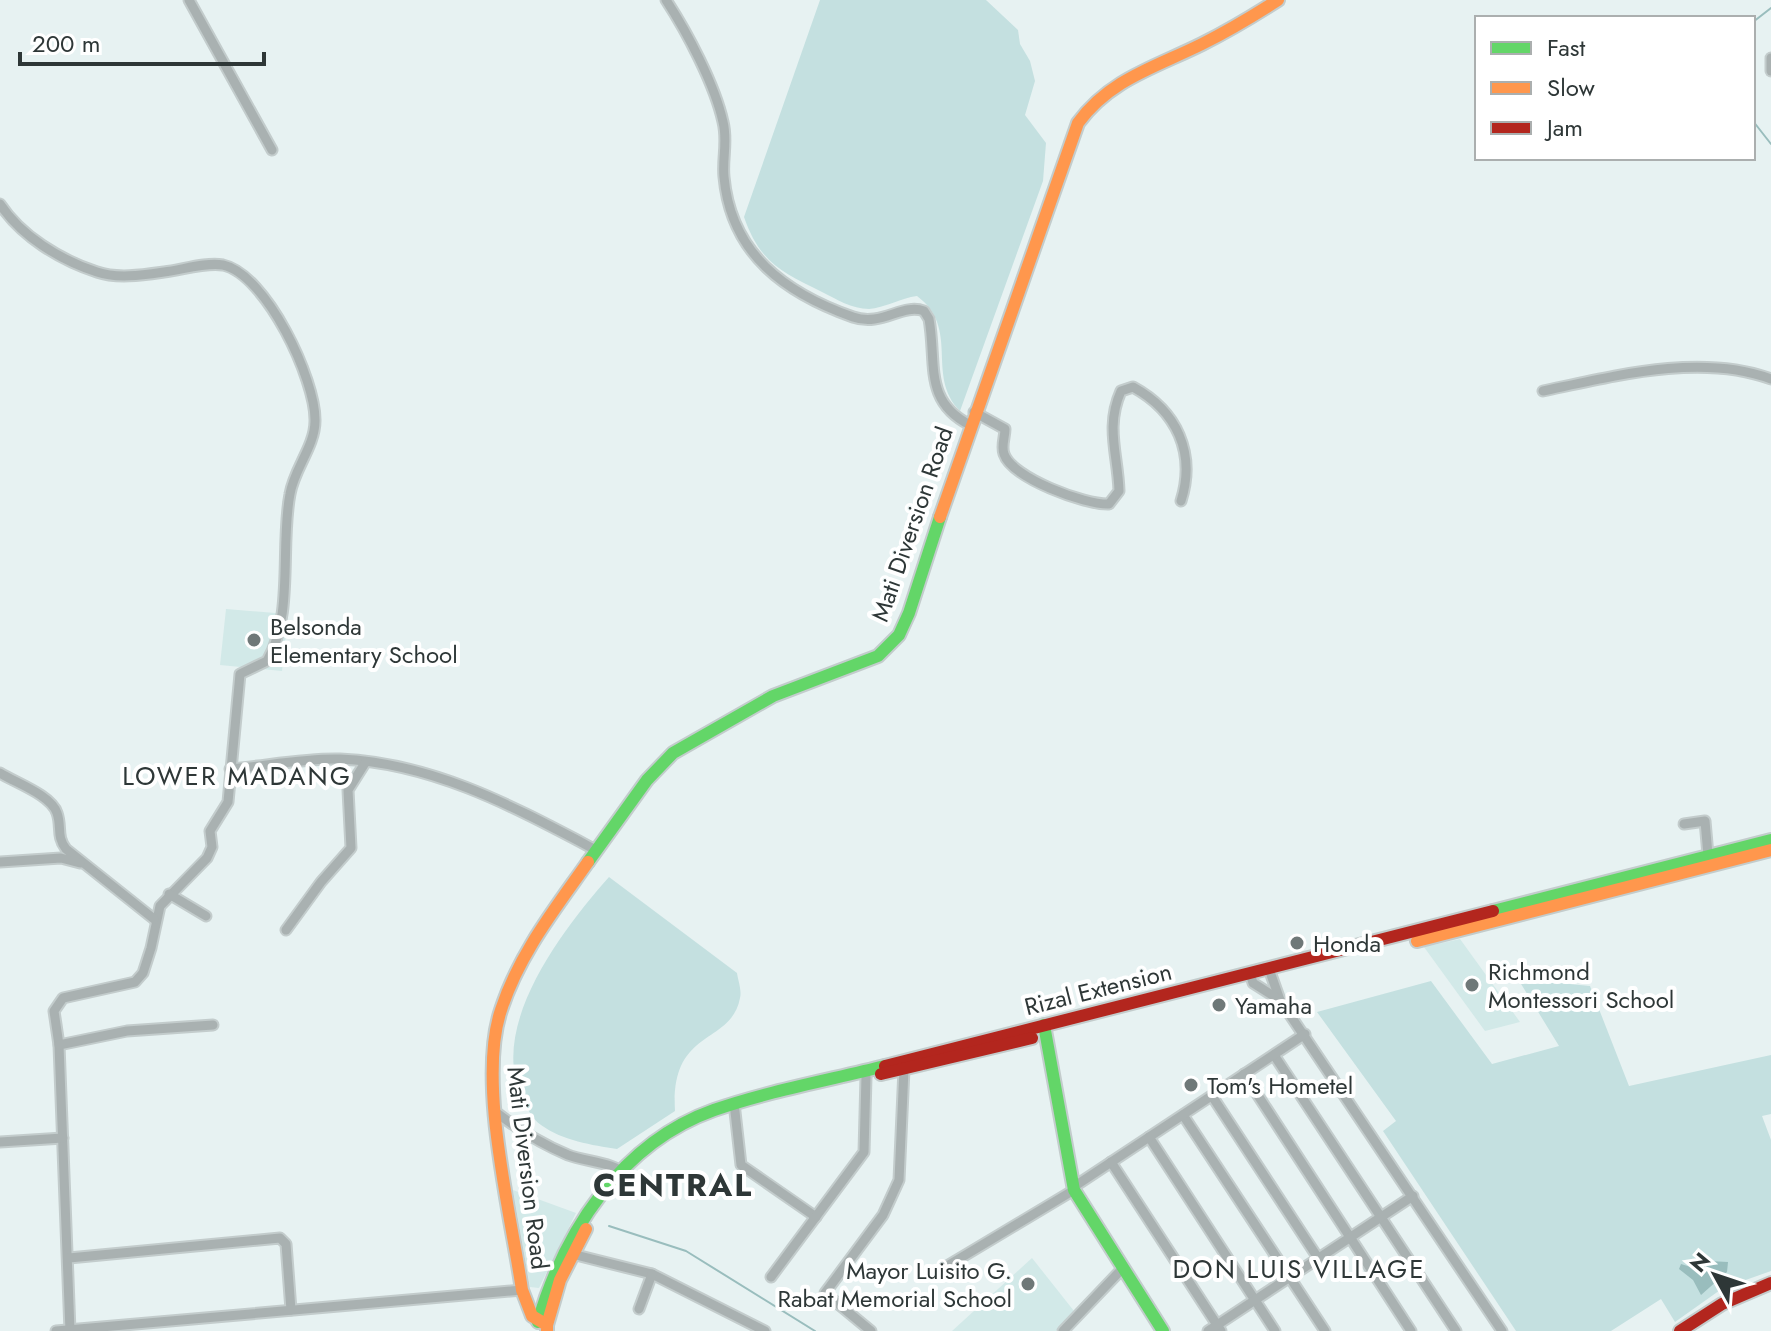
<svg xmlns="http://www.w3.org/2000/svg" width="1771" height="1331" font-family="Jost,sans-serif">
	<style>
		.built { fill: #d2e9e8 }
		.green { fill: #c4e0e0 }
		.water { fill: #99bdbd }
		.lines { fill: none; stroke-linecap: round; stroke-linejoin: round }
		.stream { stroke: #99bdbd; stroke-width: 2 }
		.street-casing { stroke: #c3cccc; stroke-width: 13 }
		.fast-casing { stroke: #c3cccc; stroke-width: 16 }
		.slow-casing { stroke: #c3cccc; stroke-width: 16 }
		.jam-casing { stroke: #c3cccc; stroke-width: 16 }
		.street { stroke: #a9b1b1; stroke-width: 9 }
		.fast { stroke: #63d668; stroke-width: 12 }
		.slow { stroke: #ff974d; stroke-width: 12 }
		.jam { stroke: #b3261e; stroke-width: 12 }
		.poi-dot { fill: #6f7878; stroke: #fff; stroke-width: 3 }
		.labels { text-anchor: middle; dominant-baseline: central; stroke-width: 8; stroke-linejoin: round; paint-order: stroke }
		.street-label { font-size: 24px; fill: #2e3737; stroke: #fff }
		.poi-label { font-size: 24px; fill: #2e3737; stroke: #fff; text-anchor: start }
		.neighbourhood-label { font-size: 26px; letter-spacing: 2px; fill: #2e3737; stroke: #fff }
		.district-label { font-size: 32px; font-weight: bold; letter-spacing: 2px; fill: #2e3737; stroke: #fff }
	</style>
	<rect width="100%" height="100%" fill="#e7f2f2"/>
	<!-- built -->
	<g class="built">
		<polygon points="226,609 288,614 282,671 220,665"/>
		<polygon points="1460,939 1520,1022 1485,1031 1424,947"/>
		<polygon points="513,1190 576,1213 539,1288 530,1287"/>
		<polygon points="1032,1258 1074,1311 1056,1331 952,1331"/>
	</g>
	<!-- green -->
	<g class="green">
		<path d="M820,0H986L1018,30L1020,44L1030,61L1035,81L1025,115L1046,143L1043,181L960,411C925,375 961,329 917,296C901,298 884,308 869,309C852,309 836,299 822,292C782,272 760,263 744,217Z"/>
		<path d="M609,877L737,973C738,980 742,991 740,998C731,1046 670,1027 675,1111L617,1149C592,1145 563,1141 541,1125C531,1118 526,1106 521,1095C489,1024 564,928 609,877Z"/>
		<polygon points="1518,979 1590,986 1629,1086 1771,1055 1771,1114 1762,1116 1771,1140 1771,1271 1723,1288 1675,1322 1661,1299 1611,1331 1516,1331 1383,1131 1396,1121 1317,1012 1431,981 1492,1064 1559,1046"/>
	</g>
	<!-- water -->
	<polygon class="water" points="1709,1261 1728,1262 1727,1272 1701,1295 1693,1280 1679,1269 1681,1264 1697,1269"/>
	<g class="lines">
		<!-- stream -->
		<g class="stream">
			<polyline points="1753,22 1771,8"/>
			<polyline points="1753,121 1771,144"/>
			<polyline points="609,1226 686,1251 815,1331"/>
		</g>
		<defs>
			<g id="street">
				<polyline points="189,0 272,150"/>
				<path d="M666,0C687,32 715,85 723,122C728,141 722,159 724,177C731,254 785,293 853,317C882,327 902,303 924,311L929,319C937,363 923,401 970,425"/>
				<polyline points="1771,58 1771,71"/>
				<path d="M0,204C21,236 60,260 97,272C117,279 143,275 164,272C182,270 205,262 223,265C266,274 316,380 315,421C315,446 294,469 290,494C280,545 294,616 267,661L240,674L228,802L210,831L212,847L207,858L160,906L151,948L143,973L135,982L63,998L54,1011L59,1045L70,1331"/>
				<path d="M1543,391C1614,376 1701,353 1771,379"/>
				<path d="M974,412L1005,429C1005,437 1001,446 1004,454C1012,478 1085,505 1109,504L1119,491C1118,455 1105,427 1121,391L1133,387C1177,411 1196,453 1181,501"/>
				<path d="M230,769C266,766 304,758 340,759C434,763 514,807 596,850"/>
				<path d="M0,773C16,783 51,795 57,813C62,827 56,836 66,849L154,919"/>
				<polyline points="1684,824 1705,821 1708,855"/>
				<polyline points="0,862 61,858 80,863"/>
				<polyline points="169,894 206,916"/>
				<polyline points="286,930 321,882 351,848 348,790 365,763"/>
				<polyline points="1269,969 1280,1000 1502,1331"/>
				<polyline points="1250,973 1253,983 1280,1000"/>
				<polyline points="59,1045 127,1031 213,1025"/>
				<polyline points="1274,1055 1456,1331"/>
				<polyline points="1244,1074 1411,1331"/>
				<polyline points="1212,1096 1318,1258"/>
				<polyline points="734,1103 741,1165 816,1217"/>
				<path d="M497,1113C519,1130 542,1144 568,1155C586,1162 614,1162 628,1176"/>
				<polyline points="1183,1115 1325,1331"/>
				<polyline points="1149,1137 1275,1331"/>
				<polyline points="0,1142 63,1138"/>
				<polyline points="1111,1162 1221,1331"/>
				<polyline points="1075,1186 1305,1034"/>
				<polyline points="572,1254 652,1274 765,1331"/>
				<polyline points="69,1258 280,1238 286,1244 291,1310"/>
				<polyline points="942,1269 1074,1190"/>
				<polyline points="771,1277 864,1152 866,1077"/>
				<polyline points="639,1309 652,1274"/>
				<polyline points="56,1331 522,1290"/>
				<polyline points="871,1331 825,1293 883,1215 899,1180 904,1069"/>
				<polyline points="1063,1331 1122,1269"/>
				<polyline points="1208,1331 1413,1196"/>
			</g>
			<g id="fast">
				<polyline points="588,862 647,780 673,753 773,696 878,656 899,635 909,613 940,517"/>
				<polyline points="1493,911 1771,840"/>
				<polyline points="1044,1025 1074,1190 1163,1331"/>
				<path d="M538,1322C564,1232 621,1143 714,1110C769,1091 829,1080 885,1066"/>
			</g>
			<g id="slow">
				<path d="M940,517L1078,123C1110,79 1156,67 1202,44C1228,31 1253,16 1278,0"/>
				<polyline points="1417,941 1771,850"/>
				<polyline points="547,1325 560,1280 586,1229"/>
				<path d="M547,1331V1325L532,1316L522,1290C511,1214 477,1081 501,1010C519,954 555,909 588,862"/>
			</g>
			<g id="jam">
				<polyline points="885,1066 1493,911"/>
				<polyline points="881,1074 1032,1038"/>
				<polyline points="1680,1331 1722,1304 1771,1283"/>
			</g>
		</defs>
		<!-- street casing -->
		<use href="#street" class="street-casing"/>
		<!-- fast casing -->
		<use href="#fast" class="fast-casing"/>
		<!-- slow casing -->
		<use href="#slow" class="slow-casing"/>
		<!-- jam casing -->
		<use href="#jam" class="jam-casing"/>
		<!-- street -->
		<use href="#street" class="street"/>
		<!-- fast -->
		<use href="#fast" class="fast"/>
		<!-- slow -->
		<use href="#slow" class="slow"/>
		<!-- jam -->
		<use href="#jam" class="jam"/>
	</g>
	<!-- markers -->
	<g class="poi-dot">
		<circle cx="254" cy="640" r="8"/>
		<circle cx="1297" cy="943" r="8"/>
		<circle cx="1472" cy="985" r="8"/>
		<circle cx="1219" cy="1005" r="8"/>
		<circle cx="1191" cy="1085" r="8"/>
		<circle cx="1028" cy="1284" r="8"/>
	</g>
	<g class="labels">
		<!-- street labels -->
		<g class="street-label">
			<text transform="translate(912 524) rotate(-71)">Mati Diversion Road</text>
			<text transform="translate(1098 989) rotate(-14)">Rizal Extension</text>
			<text transform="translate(528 1168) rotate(83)">Mati Diversion Road</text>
		</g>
		<!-- poi labels -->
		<g class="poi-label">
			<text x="270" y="626">Belsonda<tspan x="270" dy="28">Elementary School</tspan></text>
			<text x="1313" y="943">Honda</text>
			<text x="1488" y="971">Richmond<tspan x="1488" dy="28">Montessori School</tspan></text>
			<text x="1235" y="1005">Yamaha</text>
			<text x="1207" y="1085">Tom's Hometel</text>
			<text x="1012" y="1270" text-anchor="end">Mayor Luisito G.<tspan x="1012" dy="28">Rabat Memorial School</tspan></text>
		</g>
		<!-- neighbourhood labels -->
		<g class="neighbourhood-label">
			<text x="237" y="776">LOWER MADANG</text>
			<text x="1299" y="1269">DON LUIS VILLAGE</text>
		</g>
		<!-- district labels -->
		<g class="district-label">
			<text x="673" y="1185">CENTRAL</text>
		</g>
	</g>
	<!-- legend -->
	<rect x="1475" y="16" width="280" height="144" fill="#ffffff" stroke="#abafaf" stroke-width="2"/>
	<rect x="1491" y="42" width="40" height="12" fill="#63d668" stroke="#abafaf" stroke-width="2"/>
	<text x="1547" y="56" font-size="24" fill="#2e3737">Fast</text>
	<rect x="1491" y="82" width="40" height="12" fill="#ff974d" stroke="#abafaf" stroke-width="2"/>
	<text x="1547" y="96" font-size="24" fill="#2e3737">Slow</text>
	<rect x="1491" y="122" width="40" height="12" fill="#b3261e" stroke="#abafaf" stroke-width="2"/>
	<text x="1547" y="136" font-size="24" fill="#2e3737">Jam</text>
	<!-- north arrow -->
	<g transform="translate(1715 1275) rotate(310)" stroke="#ffffff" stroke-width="6" paint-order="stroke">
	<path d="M0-6L14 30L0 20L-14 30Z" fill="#2e3737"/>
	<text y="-12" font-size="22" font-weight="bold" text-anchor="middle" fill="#2e3737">N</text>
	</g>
	<!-- scale -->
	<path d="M20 52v12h244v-12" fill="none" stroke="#2e3737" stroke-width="4"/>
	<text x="32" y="52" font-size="24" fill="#2e3737" stroke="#ffffff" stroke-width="6" paint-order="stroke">200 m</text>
</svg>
